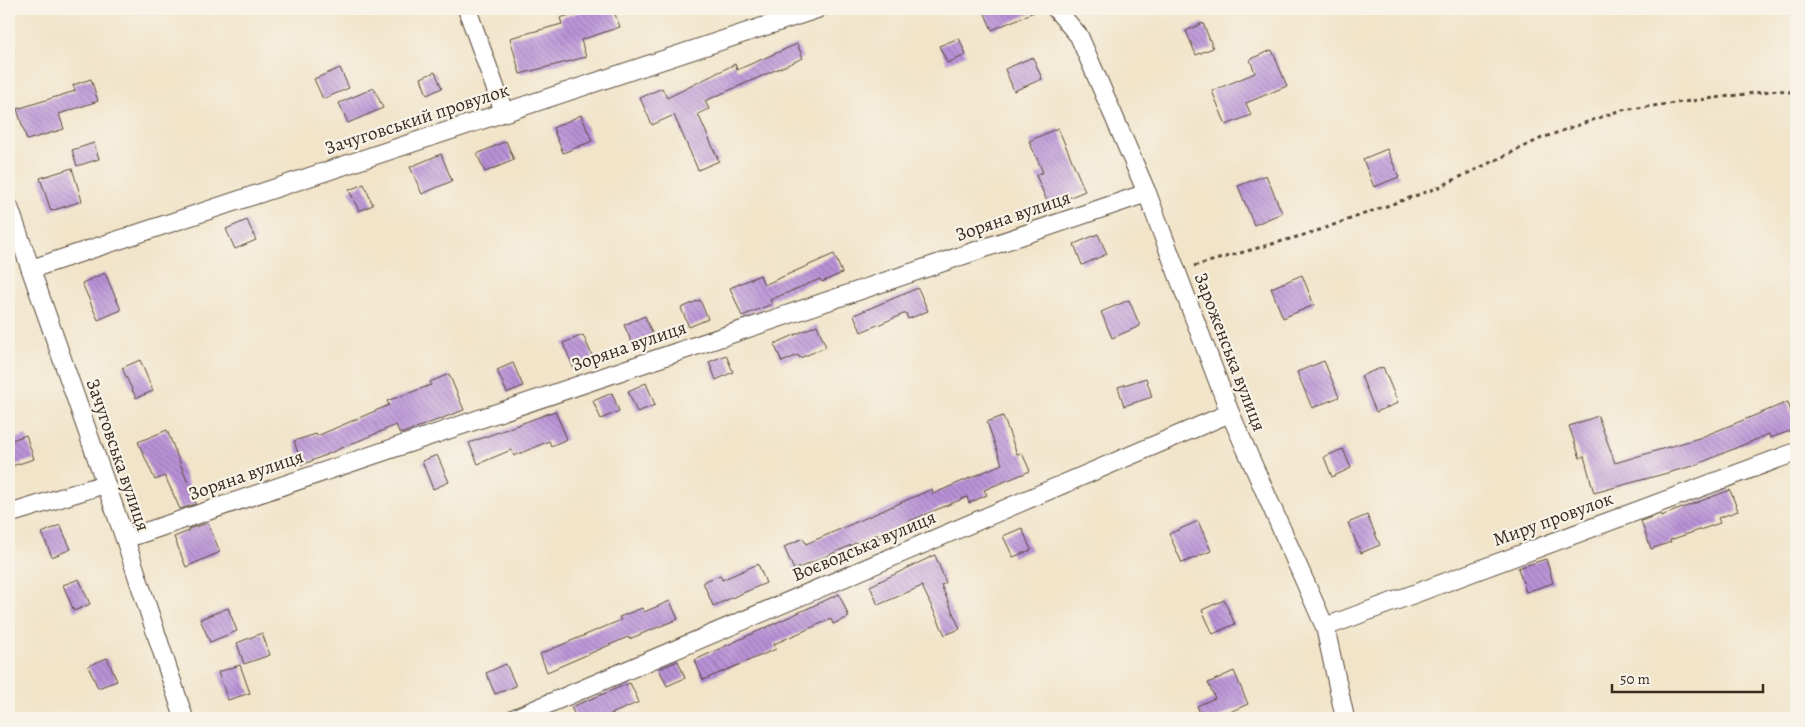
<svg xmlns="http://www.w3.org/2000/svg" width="1805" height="727" font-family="Alegreya,serif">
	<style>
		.building { fill: url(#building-back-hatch) }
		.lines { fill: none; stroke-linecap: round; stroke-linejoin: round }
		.minor-casing { stroke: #564638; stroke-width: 20 }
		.path { stroke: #564638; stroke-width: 3; stroke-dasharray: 4 4; stroke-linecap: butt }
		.minor { stroke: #fff; stroke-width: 18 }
		.labels { text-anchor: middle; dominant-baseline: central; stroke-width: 4.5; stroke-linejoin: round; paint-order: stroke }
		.street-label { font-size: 19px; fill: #3b2a1e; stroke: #f7f3e8 }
	</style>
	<defs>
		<pattern id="building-back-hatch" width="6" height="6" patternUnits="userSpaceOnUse" patternTransform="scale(1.25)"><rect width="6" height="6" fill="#ba92d8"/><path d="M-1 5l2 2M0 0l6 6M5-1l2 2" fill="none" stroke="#9877af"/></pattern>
	</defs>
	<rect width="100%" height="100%" fill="#f7f3e8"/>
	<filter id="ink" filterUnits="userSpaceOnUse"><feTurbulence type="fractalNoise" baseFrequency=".02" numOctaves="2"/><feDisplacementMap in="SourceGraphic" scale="10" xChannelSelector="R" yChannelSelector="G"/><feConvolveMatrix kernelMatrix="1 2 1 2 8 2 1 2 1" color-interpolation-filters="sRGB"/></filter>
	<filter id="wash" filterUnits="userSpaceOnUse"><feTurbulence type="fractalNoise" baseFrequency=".0096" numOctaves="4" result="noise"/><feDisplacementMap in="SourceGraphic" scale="20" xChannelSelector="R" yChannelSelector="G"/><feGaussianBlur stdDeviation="1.12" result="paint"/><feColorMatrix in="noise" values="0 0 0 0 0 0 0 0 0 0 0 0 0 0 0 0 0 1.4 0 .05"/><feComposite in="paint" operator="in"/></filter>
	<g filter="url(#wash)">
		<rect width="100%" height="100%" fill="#f1e4c9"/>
		<g id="blocks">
			<!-- building -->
			<g class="building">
				<polygon points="589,9 613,9 620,27 581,40 586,57 520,74 510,38 562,24 560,18"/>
				<polygon points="983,9 1041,9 992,30"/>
				<polygon points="1203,23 1213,48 1196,55 1186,31"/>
				<polygon points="959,38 966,55 947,63 939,46"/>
				<polygon points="797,44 803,58 705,101 709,109 698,114 719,161 698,170 674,115 652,125 640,98 662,88 667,98 735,64 737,70"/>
				<polygon points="1272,50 1287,86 1246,103 1251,115 1226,125 1212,91 1255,73 1250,59"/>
				<polygon points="1033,57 1042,79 1014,91 1005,69"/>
				<polygon points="340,68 349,88 323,99 314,79"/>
				<polygon points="435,72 442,88 427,95 421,78"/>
				<polygon points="91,79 98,101 59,114 64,129 27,140 17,109 75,91 73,85"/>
				<polygon points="374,88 383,108 348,123 339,103"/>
				<polygon points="581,115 592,141 563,153 553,128"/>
				<polygon points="1058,128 1085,191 1049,206 1036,175 1043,172 1029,141"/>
				<polygon points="506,141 514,160 485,172 477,154"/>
				<polygon points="94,143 99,159 77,166 72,150"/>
				<polygon points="1387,149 1399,177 1374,187 1363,159"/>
				<polygon points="441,154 452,181 422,194 410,167"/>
				<polygon points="72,168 82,201 51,211 40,178"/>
				<polygon points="1266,175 1282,213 1254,225 1238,186"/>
				<polygon points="364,184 373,205 359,211 349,190"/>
				<polygon points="247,220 256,240 235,249 226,229"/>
				<polygon points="1098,234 1107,254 1082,265 1074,244"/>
				<polygon points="834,254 842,273 822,282 820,279 770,300 772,304 742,316 730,288 760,275 764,285"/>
				<polygon points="105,273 121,310 98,320 82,283"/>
				<polygon points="1302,275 1314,305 1283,318 1271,288"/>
				<polygon points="918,288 928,311 908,319 906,313 861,332 854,315"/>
				<polygon points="700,300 708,319 689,327 681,308"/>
				<polygon points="1129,300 1140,326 1112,338 1101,312"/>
				<polygon points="645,316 654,338 634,347 624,325"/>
				<polygon points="817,325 826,347 800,358 798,355 782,362 774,344"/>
				<polygon points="583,335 595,362 575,371 563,343"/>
				<polygon points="726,355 733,372 716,380 709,362"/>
				<polygon points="140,360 153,391 136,398 122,368"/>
				<polygon points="1324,361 1339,397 1312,408 1297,372"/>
				<polygon points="513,363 523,386 507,393 497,370"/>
				<polygon points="1383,367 1398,403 1376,412 1361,376"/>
				<polygon points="449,374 464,410 400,434 396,425 302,465 294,441 316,434 317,436 389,405 387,401 431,385 430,382"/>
				<polygon points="1146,378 1152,397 1124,406 1118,387"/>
				<polygon points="646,383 655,405 637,412 628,391"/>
				<polygon points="612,393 619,411 601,419 593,401"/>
				<polygon points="1788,402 1796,429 1770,438 1769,434 1693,466 1594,493 1584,456 1580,458 1569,426 1598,416 1615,463 1699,438"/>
				<polygon points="555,411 567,439 551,446 549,441 514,456 511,450 478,464 469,443"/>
				<polygon points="1003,416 1017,454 1022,453 1030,471 984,490 987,495 969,503 967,497 900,525 901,528 878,538 877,534 794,570 784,547 803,538 806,544 932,489 933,494 1002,464 987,422"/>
				<polygon points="167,430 196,504 180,509 165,476 155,480 138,442"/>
				<polygon points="26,435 34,459 9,467 9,441"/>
				<polygon points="1343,449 1351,468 1332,477 1324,457"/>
				<polygon points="437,455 449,482 433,489 422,461"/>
				<polygon points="1730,490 1738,511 1718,518 1720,523 1670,540 1671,542 1651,549 1641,521 1660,514 1661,516"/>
				<polygon points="1367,515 1380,545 1361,553 1348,523"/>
				<polygon points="1198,521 1211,551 1182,563 1169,534"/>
				<polygon points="208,523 220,552 186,567 174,537 189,531 188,529"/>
				<polygon points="60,525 71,549 52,557 42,533"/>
				<polygon points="1022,528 1031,550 1013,557 1003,536"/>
				<polygon points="935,555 946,583 941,585 960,629 945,635 922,586 878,605 870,586"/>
				<polygon points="1546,559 1553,583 1526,592 1518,568"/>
				<polygon points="758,564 766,583 713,606 703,582 720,575 722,580"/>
				<polygon points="79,579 90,604 74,611 63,585"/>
				<polygon points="839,594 849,617 833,624 831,619 774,644 776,649 703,680 695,660"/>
				<polygon points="1224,600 1235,624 1213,634 1202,610"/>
				<polygon points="670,601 678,619 629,639 628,637 547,672 540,654 621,620 619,617 642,608 644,612"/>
				<polygon points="228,608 237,631 210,642 200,619"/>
				<polygon points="262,633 270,655 244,664 237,643"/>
				<polygon points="107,658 117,681 98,688 88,666"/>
				<polygon points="678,661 685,678 667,686 659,669"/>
				<polygon points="506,664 516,686 495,694 486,673"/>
				<polygon points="240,665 250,693 228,700 218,672"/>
				<polygon points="1234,671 1248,704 1216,718 1202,718 1197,706 1215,698 1208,683"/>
				<polygon points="630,683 639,702 602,718 576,718 571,707"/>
			</g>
		</g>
	</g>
	<g filter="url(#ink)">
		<use href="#blocks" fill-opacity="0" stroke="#564638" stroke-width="1"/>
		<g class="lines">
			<defs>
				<g id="minor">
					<polyline points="467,9 504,112"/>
					<polyline points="1056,9 1079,36 1147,193 1230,413 1325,627 1345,718"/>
					<polyline points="9,207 125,539 184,718"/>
					<polyline points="31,269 817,9"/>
					<polyline points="9,514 105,484"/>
					<polyline points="125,539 1147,193"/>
					<polyline points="1325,627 1796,452"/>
					<polyline points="515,718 1230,413"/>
				</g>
			</defs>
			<!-- minor casing -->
			<use href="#minor" class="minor-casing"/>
			<!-- path -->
			<polyline class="path" points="1194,266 1311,233 1437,188 1542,138 1621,110 1778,90 1796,93"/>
			<!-- minor -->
			<use href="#minor" class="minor"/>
		</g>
	</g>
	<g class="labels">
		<!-- street labels -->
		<g class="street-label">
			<text transform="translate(417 119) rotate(-18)">Зачуговський провулок</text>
			<text transform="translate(1013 216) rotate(-19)">Зоряна вулиця</text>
			<text transform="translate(629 346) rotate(-19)">Зоряна вулиця</text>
			<text transform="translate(1230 352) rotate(69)">Зароженська вулиця</text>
			<text transform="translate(118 455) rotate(71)">Зачуговська вулиця</text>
			<text transform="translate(246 475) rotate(-19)">Зоряна вулиця</text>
			<text transform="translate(1553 519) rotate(-20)">Миру провулок</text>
			<text transform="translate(864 546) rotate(-23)">Воєводська вулиця</text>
		</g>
	</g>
	<!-- margin -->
	<rect width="1805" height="727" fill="none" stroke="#f7f3e8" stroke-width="30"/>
	<!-- scale -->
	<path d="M1612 684v8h151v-8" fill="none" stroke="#3b2a1e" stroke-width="2.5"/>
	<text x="1620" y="684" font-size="15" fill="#3b2a1e" stroke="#f7f3e8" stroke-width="4" paint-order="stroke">50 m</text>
</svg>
